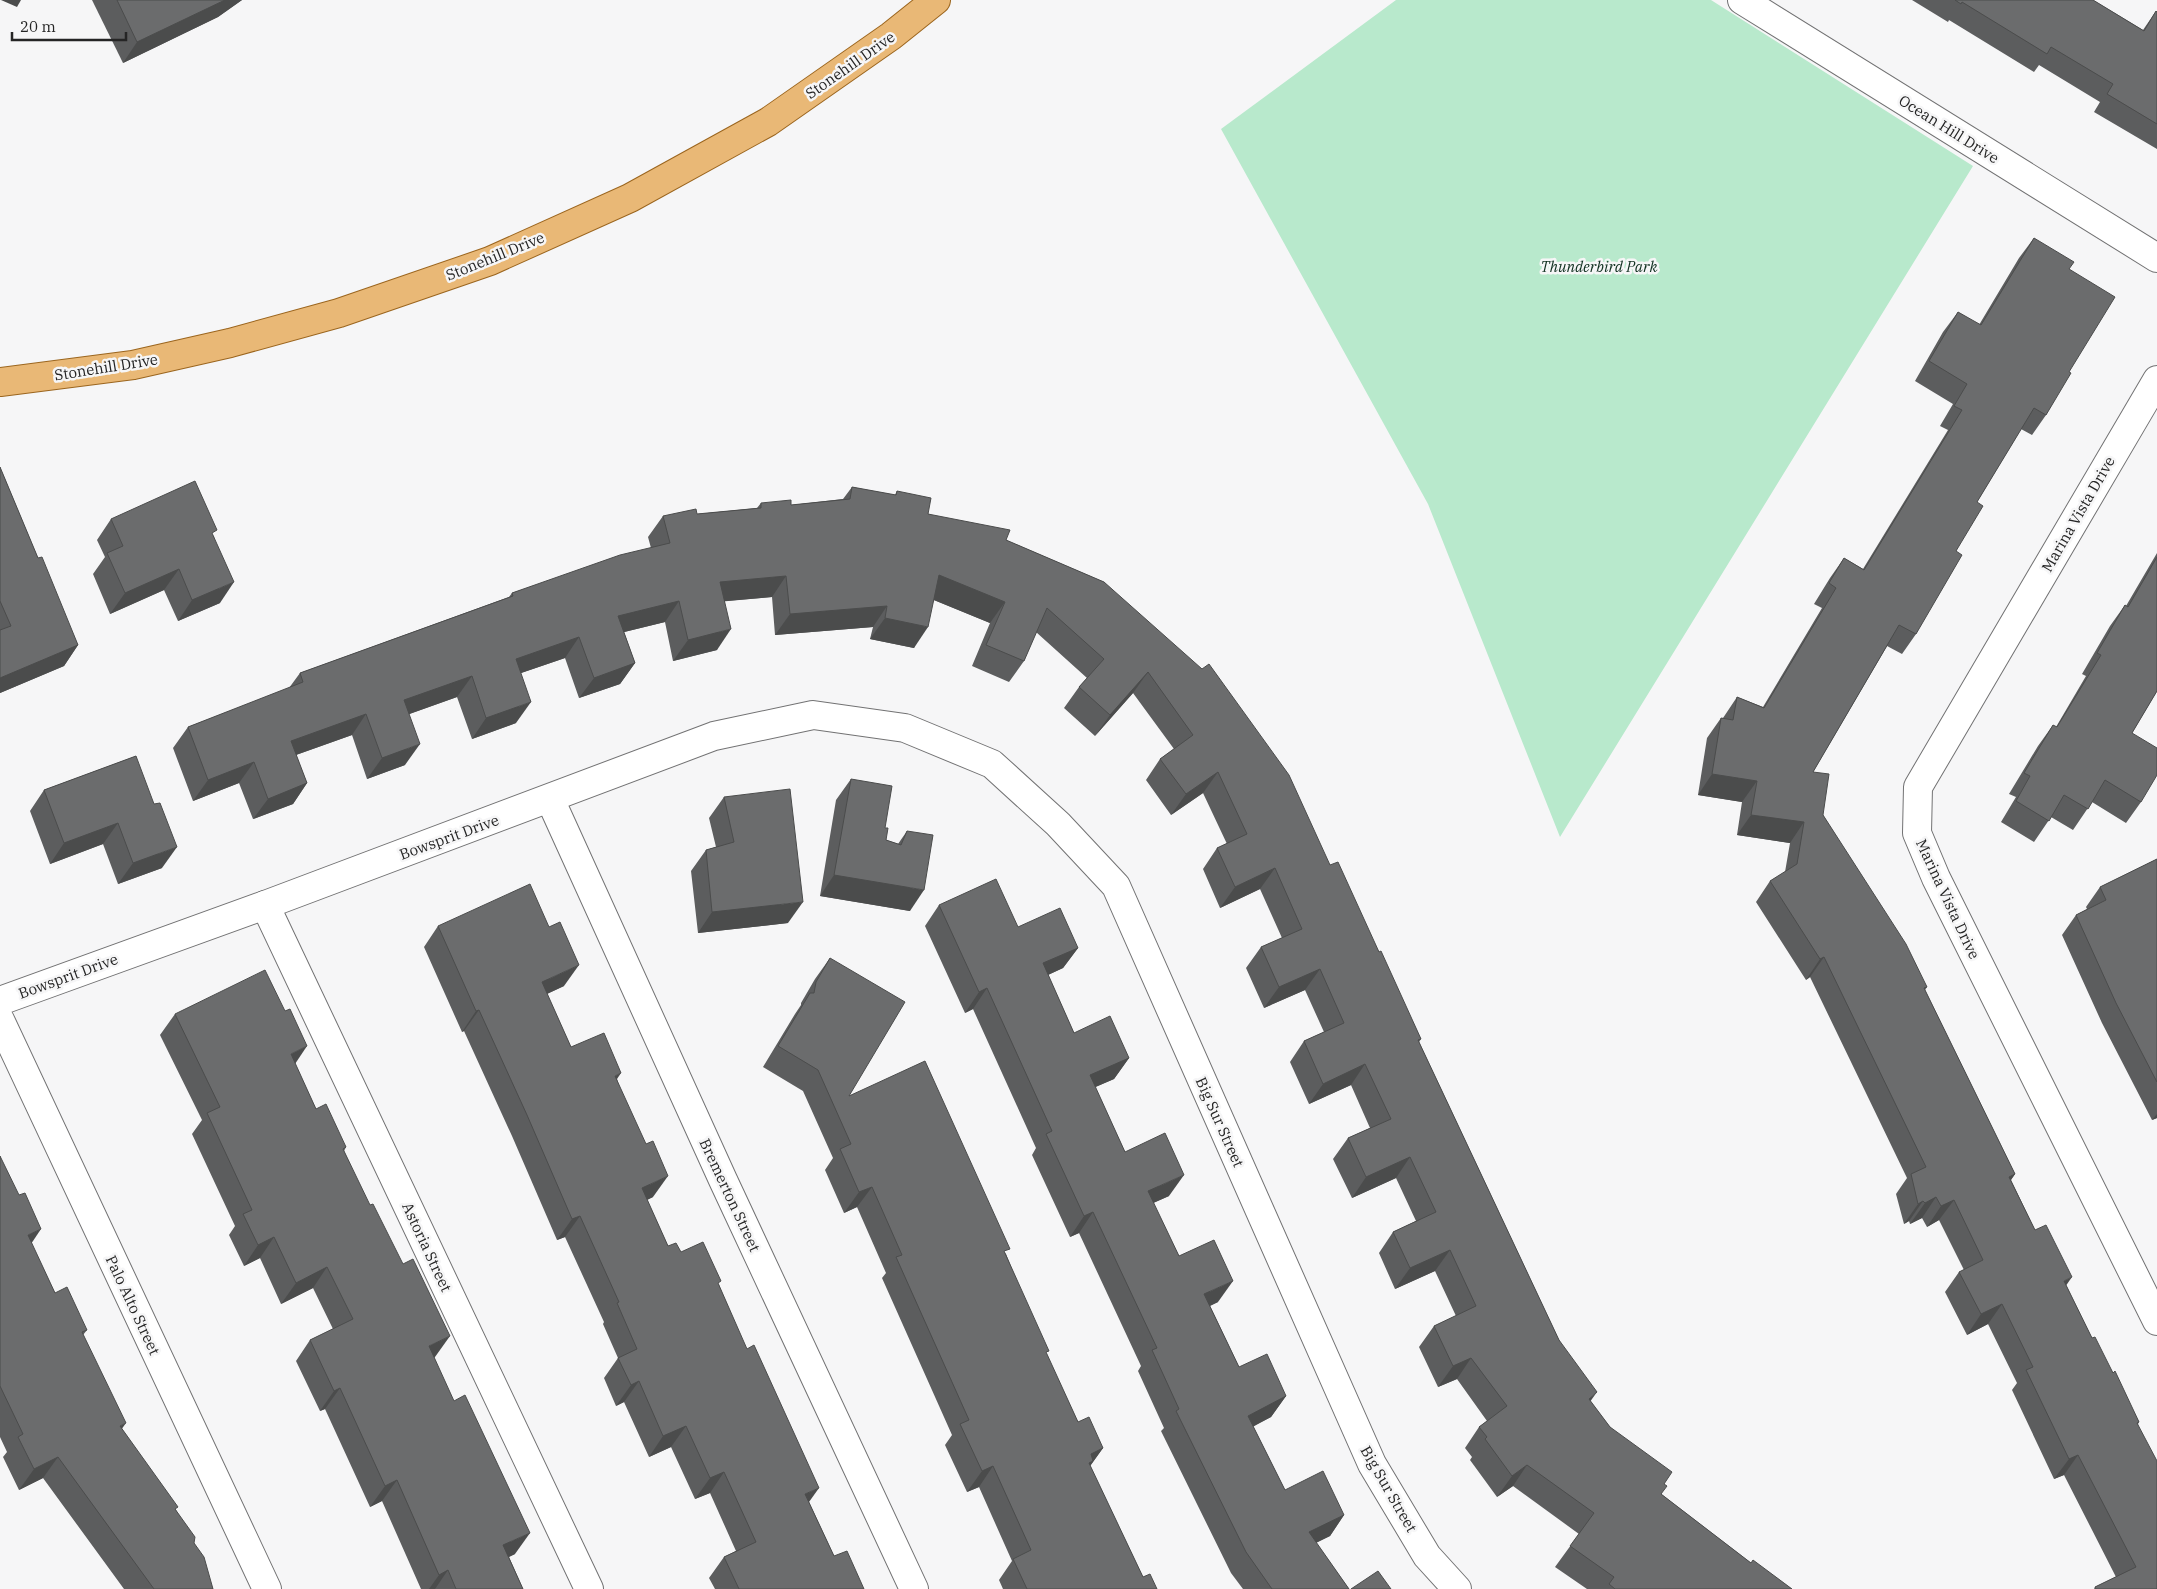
<svg xmlns="http://www.w3.org/2000/svg" width="2157" height="1589" font-family="'IBM Plex Serif',serif">
	<style>
		.green { fill: #b8e9cc }
		.lines { fill: none; stroke-linecap: round; stroke-linejoin: round }
		.minor-casing { stroke: #727273; stroke-width: 30 }
		.major-casing { stroke: #9b651e; stroke-width: 30 }
		.minor { stroke: #fff; stroke-width: 28 }
		.major { stroke: #e9b876; stroke-width: 28 }
		.wall { fill: #5c5d5e }
		.shaded-wall { fill: #4b4c4c }
		.building { fill: #6b6c6d; stroke: #4b4c4c }
		.labels { text-anchor: middle; dominant-baseline: central; stroke-width: 5; stroke-linejoin: round; paint-order: stroke }
		.street-label { font-size: 15px; fill: #252525; stroke: #f6f6f7 }
		.park-label { font-size: 15px; font-style: italic; fill: #103020; stroke: #f6f6f7 }
	</style>
	<rect width="100%" height="100%" fill="#f6f6f7"/>
	<!-- green -->
	<polygon class="green" points="1396,0 1711,0 1973,166 1560,837 1428,504 1221,129"/>
	<g class="lines">
		<defs>
			<g id="minor">
				<polyline points="1742,0 2157,258"/>
				<polyline points="2157,380 1918,787 1917,833 1936,878 2157,1321"/>
				<polyline points="550,799 723,1180 914,1589"/>
				<polyline points="265,905 589,1589"/>
				<polyline points="0,1001 265,905 714,736 813,715 905,728 992,764 1058,824 1116,886 1372,1464 1427,1556 1457,1589"/>
				<polyline points="0,1020 267,1589"/>
			</g>
			<polyline id="major" points="0,382 133,365 230,343 339,313 490,261 630,198 768,122 891,36 936,0"/>
		</defs>
		<!-- minor casing -->
		<use href="#minor" class="minor-casing"/>
		<!-- major casing -->
		<use href="#major" class="major-casing"/>
		<!-- minor -->
		<use href="#minor" class="minor"/>
		<!-- major -->
		<use href="#major" class="major"/>
	</g>
	<!-- wall -->
	<g class="wall">
		<polygon points="92,0 242,0 218,17 123,63"/>
		<polygon points="1912,0 2093,0 2143,30 2156,11 2157,12 2157,149 2094,112 2100,102 2039,65 2034,72 1949,20 1948,22"/>
		<polygon points="2034,238 2069,269 2069,372 2046,415 2032,435 2021,429 1977,502 1956,551 1916,634 1902,654 1887,646 1813,772 1823,815 1927,987 1925,990 2015,1174 2011,1180 2035,1230 2066,1285 2092,1338 2113,1373 2139,1422 2138,1424 2157,1589 2094,1589 2095,1587 2116,1577 2064,1475 2054,1479 2012,1390 2017,1383 1988,1324 1967,1335 1945,1292 1959,1272 1964,1270 1939,1220 1927,1227 1922,1218 1910,1224 1909,1221 1904,1224 1896,1194 1907,1178 1810,977 1806,980 1756,902 1770,881 1785,872 1790,843 1737,835 1742,802 1698,795 1707,738 1721,718 1723,718 1737,697 1763,707 1822,608 1814,604 1830,578 1844,558 1863,569 1948,430 1940,426 1953,404 1915,381 1943,332 1958,312 1979,325 2019,258"/>
		<polygon points="0,467 38,558 78,645 64,666 0,693"/>
		<polygon points="852,487 895,495 897,491 928,514 1006,540 1104,582 1330,865 1379,952 1421,1039 1419,1042 1559,1340 1590,1401 1610,1427 1664,1484 1661,1494 1751,1563 1792,1589 1587,1589 1555,1567 1579,1534 1513,1486 1497,1497 1470,1460 1472,1457 1465,1448 1479,1427 1487,1421 1457,1379 1438,1387 1419,1347 1434,1326 1456,1316 1435,1271 1395,1289 1379,1253 1393,1232 1416,1221 1396,1178 1352,1198 1333,1159 1348,1138 1370,1128 1351,1085 1309,1104 1290,1062 1304,1041 1324,1032 1305,990 1264,1008 1246,968 1261,947 1282,938 1260,889 1220,908 1203,869 1217,848 1227,844 1203,793 1171,815 1146,780 1160,759 1174,749 1133,693 1095,736 1064,708 1079,687 1087,678 1036,632 1024,661 1009,682 972,666 990,623 934,600 914,648 870,639 873,627 775,635 772,597 725,601 717,650 673,661 665,622 624,632 635,663 620,684 579,698 565,658 521,673 516,723 472,739 457,697 409,714 405,765 367,779 352,735 296,755 307,783 293,804 253,819 239,783 193,801 173,748 188,727 289,688 300,673 509,597 512,593 651,548 648,537 663,516 697,514 757,508 761,503 791,505 843,499"/>
		<polygon points="111,519 214,536 220,603 178,621 164,590 110,614 93,574 105,557 97,540"/>
		<polygon points="2157,553 2157,691 2132,733 2141,802 2126,823 2092,802 2073,830 2051,817 2034,842 2001,822 2016,797 2009,794 2038,746 2053,725 2056,727 2086,676 2082,674 2110,626 2125,605 2126,606"/>
		<polygon points="136,756 162,868 118,884 103,844 50,864 30,811 44,790"/>
		<polygon points="851,779 885,828 886,840 898,844 907,831 910,911 820,896 836,800"/>
		<polygon points="724,797 788,923 698,933 691,871 706,850 716,847 709,818"/>
		<polygon points="2157,859 2157,1118 2152,1120 2102,1023 2062,935 2076,915 2087,909 2086,907 2100,887"/>
		<polygon points="939,905 1018,927 1078,948 1063,968 1048,975 1074,1033 1129,1058 1114,1079 1095,1087 1125,1152 1169,1196 1153,1203 1179,1256 1218,1302 1210,1306 1239,1367 1286,1396 1271,1417 1253,1426 1285,1490 1344,1515 1330,1536 1316,1543 1349,1589 1243,1589 1231,1573 1161,1431 1164,1428 1138,1371 1141,1366 1079,1233 1070,1237 1032,1155 1036,1148 973,1009 965,1013 925,926"/>
		<polygon points="438,926 564,986 547,994 571,1047 617,1079 653,1197 647,1200 668,1246 681,1252 719,1285 809,1502 834,1556 864,1589 715,1589 709,1578 724,1557 736,1551 710,1493 695,1499 671,1447 649,1457 624,1402 616,1406 604,1378 618,1358 603,1324 604,1322 565,1237 557,1240 512,1136 464,1031 462,1032 424,947"/>
		<polygon points="830,958 849,1096 1006,1254 1046,1354 1078,1422 1103,1448 1090,1466 1143,1577 1157,1589 1003,1589 999,1580 1012,1561 979,1487 967,1492 945,1445 952,1435 882,1278 886,1273 857,1207 844,1213 825,1170 833,1158 803,1091 763,1067 795,1014 801,1005 801,1003 815,979"/>
		<polygon points="175,1014 295,1064 316,1109 346,1147 344,1151 435,1357 434,1358 515,1554 509,1557 523,1589 421,1589 382,1501 370,1507 325,1409 320,1411 296,1361 310,1340 333,1329 313,1288 281,1304 260,1258 244,1266 229,1235 235,1226 192,1134 202,1120 160,1035"/>
		<polygon points="0,1156 31,1243 55,1293 87,1330 83,1335 122,1429 176,1510 194,1543 213,1589 124,1589 43,1478 19,1490 3,1457 7,1452 0,1437"/>
	</g>
	<!-- shaded-wall -->
	<g class="shaded-wall">
		<polygon points="1,0 21,0 17,7"/>
		<polygon points="225,0 242,0 218,17 123,63 137,42"/>
		<polygon points="179,569 164,590 110,614 125,593"/>
		<polygon points="939,575 1005,602 990,623 924,596"/>
		<polygon points="786,576 772,597 706,603 720,582"/>
		<polygon points="234,582 220,603 178,621 192,600"/>
		<polygon points="679,601 665,622 604,637 618,616"/>
		<polygon points="887,606 873,627 775,635 790,614"/>
		<polygon points="885,618 928,627 914,648 870,639"/>
		<polygon points="731,629 717,650 673,661 688,640"/>
		<polygon points="579,637 565,658 501,680 516,659"/>
		<polygon points="78,645 64,666 0,693 0,678"/>
		<polygon points="635,663 620,684 579,698 594,678"/>
		<polygon points="1148,672 1133,693 1095,736 1110,715"/>
		<polygon points="472,676 457,697 390,721 404,700"/>
		<polygon points="531,702 516,723 472,739 486,718"/>
		<polygon points="366,714 352,735 276,762 291,741"/>
		<polygon points="420,744 405,765 367,779 382,758"/>
		<polygon points="254,762 239,783 193,801 208,780"/>
		<polygon points="1218,772 1203,793 1171,815 1186,794"/>
		<polygon points="1712,774 1757,781 1742,802 1698,795"/>
		<polygon points="307,783 293,804 253,819 268,799"/>
		<polygon points="1751,815 1804,822 1790,843 1737,835"/>
		<polygon points="118,823 103,844 50,864 64,843"/>
		<polygon points="177,847 162,868 118,884 133,863"/>
		<polygon points="1275,868 1260,889 1220,908 1235,887"/>
		<polygon points="834,875 924,890 910,911 820,896"/>
		<polygon points="803,902 788,923 698,933 712,912"/>
		<polygon points="1078,948 1063,968 1028,984 1043,963"/>
		<polygon points="1824,957 1810,977 1806,980 1820,959"/>
		<polygon points="579,965 564,986 527,1003 542,982"/>
		<polygon points="1320,969 1305,990 1264,1008 1279,987"/>
		<polygon points="987,988 973,1009 965,1013 979,992"/>
		<polygon points="479,1010 464,1031 462,1032 476,1011"/>
		<polygon points="307,1046 293,1067 291,1054"/>
		<polygon points="1129,1058 1114,1079 1075,1096 1090,1075"/>
		<polygon points="1365,1064 1351,1085 1309,1104 1323,1084"/>
		<polygon points="621,1073 607,1094 615,1076"/>
		<polygon points="2157,1114 2157,1118 2152,1120"/>
		<polygon points="1410,1157 1396,1178 1352,1198 1366,1177"/>
		<polygon points="2015,1174 2001,1194 2009,1177"/>
		<polygon points="1184,1175 1169,1196 1133,1212 1148,1191"/>
		<polygon points="668,1176 653,1197 627,1209 642,1188"/>
		<polygon points="872,1187 857,1207 844,1213 859,1192"/>
		<polygon points="1936,1197 1922,1218 1910,1224 1925,1203"/>
		<polygon points="1954,1200 1939,1220 1927,1227 1941,1206"/>
		<polygon points="1923,1201 1909,1221 1904,1224 1918,1204"/>
		<polygon points="1093,1212 1079,1233 1070,1237 1084,1216"/>
		<polygon points="580,1216 565,1237 557,1240 572,1219"/>
		<polygon points="41,1229 27,1250 28,1235"/>
		<polygon points="274,1237 260,1258 244,1266 258,1245"/>
		<polygon points="1450,1250 1435,1271 1395,1289 1410,1268"/>
		<polygon points="327,1267 313,1288 281,1304 296,1283"/>
		<polygon points="2072,1277 2058,1297 2064,1281"/>
		<polygon points="1233,1281 1218,1302 1190,1315 1204,1294"/>
		<polygon points="2002,1304 1988,1324 1967,1335 1981,1314"/>
		<polygon points="450,1336 435,1357 414,1367 429,1346"/>
		<polygon points="1471,1358 1457,1379 1438,1387 1453,1366"/>
		<polygon points="639,1381 624,1402 616,1406 631,1385"/>
		<polygon points="340,1388 325,1409 320,1411 334,1391"/>
		<polygon points="1597,1392 1582,1413 1589,1399"/>
		<polygon points="1286,1396 1271,1417 1234,1437 1248,1416"/>
		<polygon points="126,1423 111,1444 120,1426"/>
		<polygon points="686,1426 671,1447 649,1457 663,1436"/>
		<polygon points="1103,1448 1088,1469 1091,1454"/>
		<polygon points="2078,1455 2064,1475 2054,1479 2069,1459"/>
		<polygon points="58,1457 43,1478 19,1490 34,1469"/>
		<polygon points="1527,1465 1513,1486 1497,1497 1512,1476"/>
		<polygon points="993,1466 979,1487 967,1492 982,1471"/>
		<polygon points="724,1472 710,1493 695,1499 710,1478"/>
		<polygon points="397,1480 382,1501 370,1507 385,1486"/>
		<polygon points="819,1488 804,1509 805,1494"/>
		<polygon points="1344,1515 1330,1536 1294,1553 1309,1532"/>
		<polygon points="530,1533 515,1554 489,1566 503,1545"/>
		<polygon points="448,1570 435,1589 429,1589 439,1575"/>
	</g>
	<!-- building -->
	<g class="building">
		<polygon points="117,0 225,0 137,42"/>
		<polygon points="1955,0 2093,0 2144,31 2156,11 2157,12 2157,124 2107,94 2113,84 2051,47 2047,54 1962,2 1961,4"/>
		<polygon points="2034,238 2074,262 2069,269 2115,297 2069,372 2071,373 2046,415 2034,408 1977,502 1983,506 1956,551 1962,555 1916,634 1899,625 1813,772 1829,774 1823,815 1906,944 1927,987 1924,988 2015,1174 2009,1177 2035,1230 2046,1225 2072,1277 2064,1281 2092,1338 2095,1337 2113,1373 2115,1371 2139,1422 2137,1423 2157,1461 2157,1589 2096,1589 2095,1587 2136,1567 2078,1455 2069,1459 2026,1370 2033,1367 2002,1304 1981,1314 1959,1272 1983,1260 1954,1200 1941,1206 1936,1197 1925,1203 1923,1201 1918,1204 1911,1174 1926,1167 1824,957 1820,959 1770,881 1797,864 1804,822 1751,815 1757,781 1712,774 1721,718 1733,720 1737,697 1764,708 1836,588 1829,583 1844,558 1864,570 1962,410 1954,406 1967,384 1929,361 1958,312 1981,325"/>
		<polygon points="0,467 38,558 42,557 78,645 0,678 0,630 11,626 0,601"/>
		<polygon points="195,481 217,530 212,533 234,582 192,600 179,569 125,593 107,553 123,546 111,519"/>
		<polygon points="852,487 896,495 897,491 931,498 928,514 1010,530 1006,540 1104,582 1202,669 1209,664 1289,775 1330,865 1338,862 1379,952 1381,951 1421,1039 1418,1040 1559,1340 1597,1392 1589,1399 1610,1427 1672,1472 1664,1484 1667,1486 1661,1494 1751,1563 1753,1560 1792,1589 1615,1589 1609,1584 1614,1577 1570,1546 1594,1513 1527,1465 1512,1476 1485,1439 1487,1437 1479,1427 1507,1406 1471,1358 1453,1366 1434,1326 1476,1306 1450,1250 1410,1268 1393,1232 1436,1212 1410,1157 1366,1177 1348,1138 1391,1119 1365,1064 1323,1084 1304,1041 1344,1023 1320,969 1279,987 1261,947 1302,929 1275,868 1235,887 1217,848 1247,834 1218,772 1186,794 1160,759 1193,735 1148,672 1110,715 1079,687 1104,659 1047,608 1024,661 986,645 1005,602 939,575 928,627 885,618 887,606 790,614 786,576 720,582 731,629 688,640 679,601 618,616 635,663 594,678 579,637 516,659 531,702 486,718 472,676 404,700 420,744 382,758 366,714 291,741 307,783 268,799 254,762 208,780 188,727 303,682 300,673 513,596 512,593 620,555 670,543 663,516 696,509 697,514 761,508 761,503 791,500 791,505 850,499"/>
		<polygon points="2157,557 2157,691 2132,733 2157,748 2157,775 2141,802 2105,780 2088,809 2064,795 2049,821 2016,801 2030,776 2024,773 2053,725 2057,727 2101,655 2097,653 2125,605 2128,607"/>
		<polygon points="136,756 154,804 160,803 177,847 133,863 118,823 64,843 44,790"/>
		<polygon points="851,779 892,786 885,828 888,828 886,840 901,845 907,831 933,835 924,890 834,875"/>
		<polygon points="790,789 803,902 712,912 706,850 734,842 724,797"/>
		<polygon points="2157,859 2157,1082 2116,1003 2076,915 2106,900 2100,887"/>
		<polygon points="996,879 1018,927 1060,908 1078,948 1043,963 1074,1033 1110,1016 1129,1058 1090,1075 1125,1152 1165,1133 1184,1175 1148,1191 1179,1256 1214,1240 1233,1281 1204,1294 1239,1367 1267,1354 1286,1396 1248,1416 1285,1490 1323,1471 1344,1515 1309,1532 1349,1589 1272,1589 1246,1552 1176,1411 1179,1409 1152,1350 1157,1348 1093,1212 1084,1216 1046,1134 1052,1131 987,988 979,992 939,905"/>
		<polygon points="530,884 549,927 560,922 579,965 542,982 571,1047 604,1033 621,1073 615,1076 646,1144 653,1141 668,1176 642,1188 668,1246 676,1243 681,1252 703,1242 721,1281 718,1283 747,1349 754,1345 819,1488 805,1494 834,1556 847,1551 864,1589 739,1589 724,1557 756,1542 724,1472 710,1478 686,1426 663,1436 639,1381 631,1385 618,1358 637,1349 617,1303 619,1302 580,1216 572,1219 527,1115 479,1010 476,1011 438,926"/>
		<polygon points="830,958 905,1002 849,1096 925,1061 1010,1249 1004,1251 1049,1351 1046,1352 1078,1422 1089,1417 1103,1448 1091,1454 1093,1461 1089,1463 1143,1577 1150,1574 1157,1589 1027,1589 1013,1559 1031,1550 993,1466 982,1471 960,1424 969,1420 896,1257 902,1255 872,1187 859,1192 840,1149 851,1144 818,1070 778,1046 810,993 814,993 816,982"/>
		<polygon points="265,970 285,1011 290,1009 307,1046 291,1054 316,1109 326,1104 346,1147 343,1149 370,1205 373,1204 403,1264 413,1259 450,1336 429,1346 454,1401 465,1395 530,1533 503,1545 523,1589 456,1589 448,1570 439,1575 397,1480 385,1486 340,1388 334,1391 310,1340 353,1319 327,1267 296,1283 274,1237 258,1245 243,1214 252,1210 207,1113 220,1107 175,1014"/>
		<polygon points="0,1156 19,1195 25,1193 41,1229 28,1235 55,1293 67,1287 87,1330 82,1332 126,1423 120,1426 178,1507 175,1509 195,1537 194,1543 204,1557 213,1589 154,1589 58,1457 34,1469 18,1437 23,1434 0,1386"/>
		<polygon points="1378,1571 1391,1589 1351,1589"/>
	</g>
	<g class="labels">
		<!-- street labels -->
		<g class="street-label">
			<text transform="translate(850 65) rotate(-35)">Stonehill Drive</text>
			<text transform="translate(1949 129) rotate(32)">Ocean Hill Drive</text>
			<text transform="translate(495 256) rotate(-22)">Stonehill Drive</text>
			<text transform="translate(106 367) rotate(-9)">Stonehill Drive</text>
			<text transform="translate(2078 514) rotate(-60)">Marina Vista Drive</text>
			<text transform="translate(449 837) rotate(-20)">Bowsprit Drive</text>
			<text transform="translate(1948 899) rotate(65)">Marina Vista Drive</text>
			<text transform="translate(68 976) rotate(-20)">Bowsprit Drive</text>
			<text transform="translate(1220 1122) rotate(66)">Big Sur Street</text>
			<text transform="translate(730 1195) rotate(65)">Bremerton Street</text>
			<text transform="translate(427 1247) rotate(65)">Astoria Street</text>
			<text transform="translate(133 1305) rotate(65)">Palo Alto Street</text>
			<text transform="translate(1389 1489) rotate(60)">Big Sur Street</text>
		</g>
		<!-- park labels -->
		<g class="park-label">
			<text x="1599" y="266">Thunderbird Park</text>
		</g>
	</g>
	<!-- scale -->
	<path d="M12 32v8h114v-8" fill="none" stroke="#252525" stroke-width="2.5"/>
	<text x="20" y="32" font-size="15" fill="#252525" stroke="#f6f6f7" stroke-width="4" paint-order="stroke">20 m</text>
</svg>
